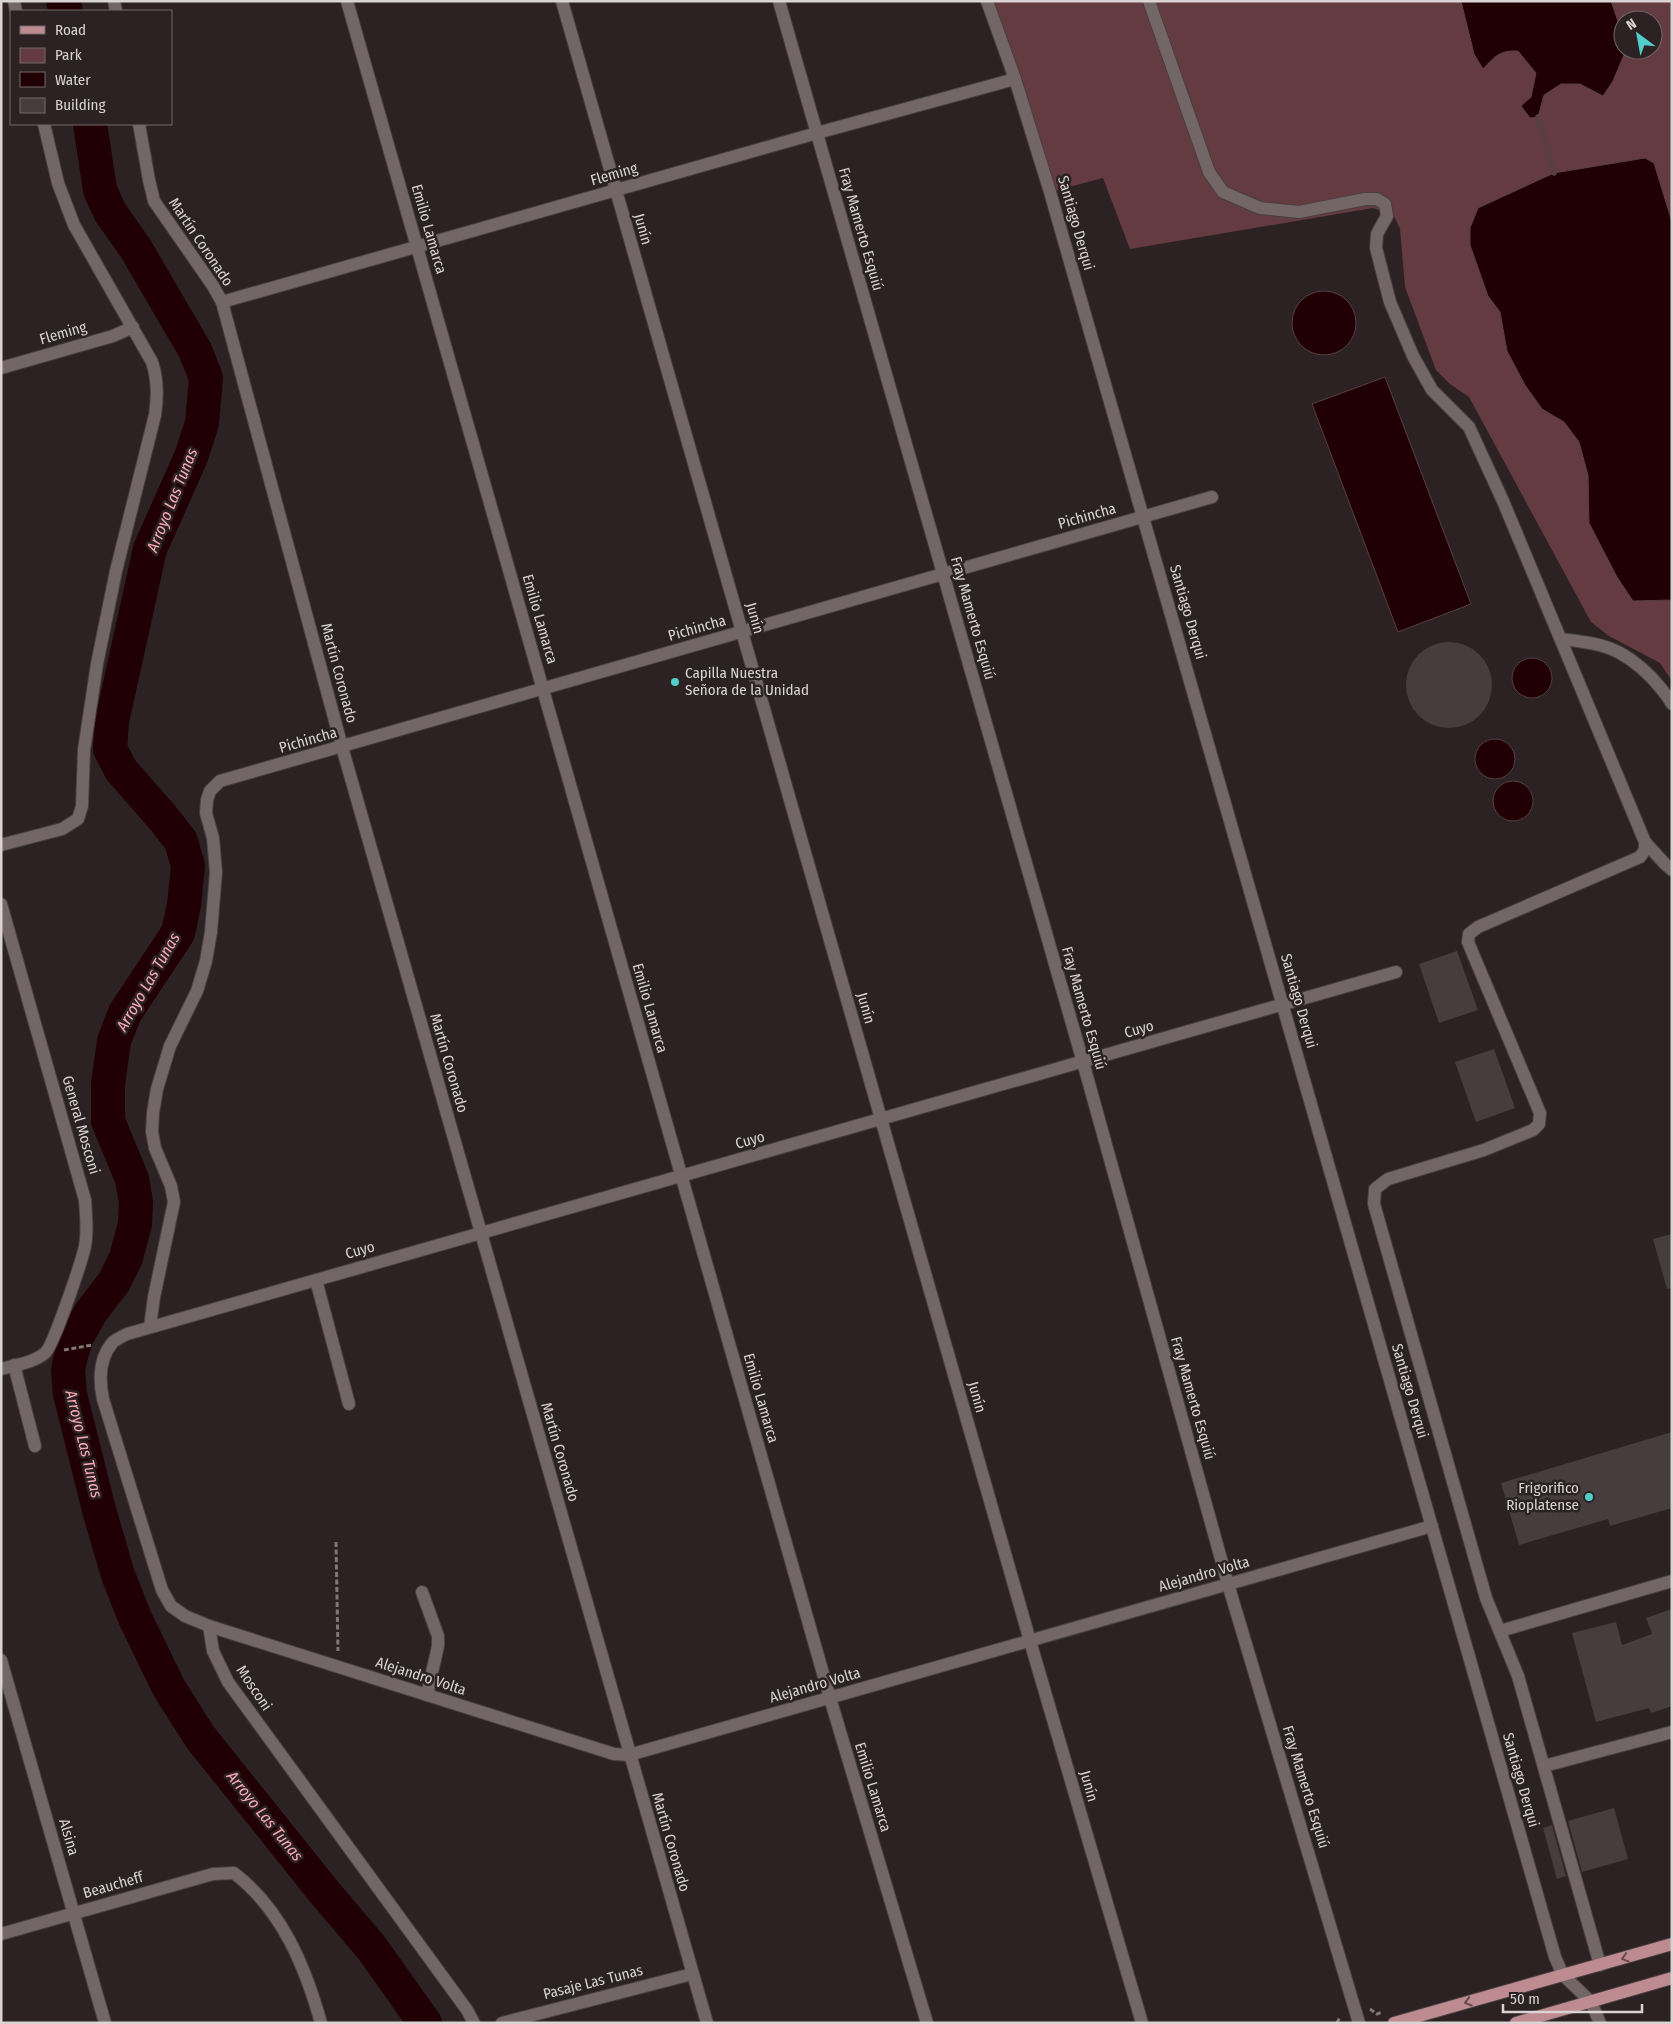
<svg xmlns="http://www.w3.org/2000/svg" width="1673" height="2024" font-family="'Fira Sans Condensed',sans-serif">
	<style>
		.green { fill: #643b40; fill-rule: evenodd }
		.water { fill: #200004; stroke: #583f42 }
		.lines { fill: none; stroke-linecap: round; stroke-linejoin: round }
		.stream { stroke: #583f42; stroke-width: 5.5 }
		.river { stroke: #200004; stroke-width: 34 }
		.building { fill: #483d3e }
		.minor-casing { stroke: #473f40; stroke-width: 14 }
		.major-casing { stroke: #473f40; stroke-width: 14 }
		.path { stroke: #807778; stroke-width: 3; stroke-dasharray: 5 2.5; stroke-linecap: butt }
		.minor { stroke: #726667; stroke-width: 12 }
		.major { stroke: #be8b91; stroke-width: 12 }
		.oneway { stroke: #664c4f }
		.poi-dot { fill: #53cdc9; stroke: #2c2223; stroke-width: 2 }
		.labels { text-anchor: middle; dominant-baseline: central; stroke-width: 5; stroke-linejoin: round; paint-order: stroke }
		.street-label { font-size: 15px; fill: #dad3d4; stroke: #2c2223 }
		.poi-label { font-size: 15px; fill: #dad3d4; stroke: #2c2223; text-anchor: start }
		.water-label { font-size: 16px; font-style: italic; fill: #fdabb4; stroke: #2c2223 }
	</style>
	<rect width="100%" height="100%" fill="#2c2223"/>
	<!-- green -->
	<path class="green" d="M983,1H1672V681L1660,663L1609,636L1591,622L1469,397L1450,384L1436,370L1405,287L1400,229L1394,216L1373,208L1130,249L1103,178L1050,192ZM1623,20H1653V50H1623Z"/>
	<!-- water -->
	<g class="water">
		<path d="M1461,1H1611L1623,36V50H1626L1613,81L1603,96L1580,84H1561L1544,95L1538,117L1530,118L1521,106L1531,97L1536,73L1518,51C1500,50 1495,56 1483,69L1474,54Z"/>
		<polygon points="1645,158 1654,163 1672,222 1672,600 1633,601 1617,577 1589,523 1588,475 1579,442 1564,422 1542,409 1525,385 1507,351 1500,312 1488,296 1470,245 1470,228 1478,208 1554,173"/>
		<circle cx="1324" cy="323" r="32"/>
		<polygon points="1385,377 1471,604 1398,632 1312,404"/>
		<circle cx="1532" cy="678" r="20"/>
		<circle cx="1495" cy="759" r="20"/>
		<circle cx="1513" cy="801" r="20"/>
	</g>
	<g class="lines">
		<!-- stream -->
		<polyline class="stream" points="1538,117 1554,173"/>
		<!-- river -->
		<g class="river">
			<polyline points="63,1 66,11"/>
			<polyline points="90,124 100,190 110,212 136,249 168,304 195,350 206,378 202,423 191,457 150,549 112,721 110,749 121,770 163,818 181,841 188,866 184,905 178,933 125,1013 114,1041 108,1084 108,1121 132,1179 136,1202 135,1224 126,1258 114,1282 91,1312 77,1337 71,1355 68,1370 70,1394 99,1510 118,1575 135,1618 169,1688 200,1737 325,1893 371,1947 425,2023"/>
		</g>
	</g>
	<!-- building -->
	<g class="building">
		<circle cx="1449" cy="685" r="43"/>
		<polygon points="1457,951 1478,1010 1439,1023 1419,964"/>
		<polygon points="1494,1049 1515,1108 1476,1122 1455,1062"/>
		<polygon points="1672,1234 1672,1288 1667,1289 1653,1239"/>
		<polygon points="1672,1432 1672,1508 1610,1526 1608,1519 1519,1545 1501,1483"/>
		<polygon points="1672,1609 1672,1706 1651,1713 1649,1708 1596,1722 1572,1633 1616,1622 1622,1645 1652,1634 1646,1618"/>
		<polygon points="1614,1808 1628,1859 1582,1872 1568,1821"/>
		<polygon points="1552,1825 1566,1876 1557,1879 1543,1828"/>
	</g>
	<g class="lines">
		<defs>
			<g id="minor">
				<polyline points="14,1 16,11"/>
				<polyline points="114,1 116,11"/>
				<polyline points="347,1 830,1698 927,2023"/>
				<polyline points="562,1 1030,1641 1142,2023"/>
				<polyline points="779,1 1083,1062 1228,1584 1359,2023"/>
				<polyline points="987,1 1015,79 1050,192 1555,1957 1563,1975 1591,2002 1600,2023"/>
				<polyline points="1149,1 1209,172 1223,192 1260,208 1299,212 1365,199 1377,199 1385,204 1387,216 1377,234 1376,248 1390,302 1413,356 1432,390 1469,427 1503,501 1645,842 1665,864 1672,870"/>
				<polyline points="139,124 149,180 154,201 213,286 222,302 342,747 707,2023"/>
				<polyline points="222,302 817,133 1015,79"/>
				<polyline points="1,368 113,336 133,327"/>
				<path d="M1561,639C1602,644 1620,646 1651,677C1659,686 1666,693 1672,704"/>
				<path d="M1,845L62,829L78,819L82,806L84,750L97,664L116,571L155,415C158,396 158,380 152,362L74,225L58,183L44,124"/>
				<path d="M1,904L85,1200C86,1214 88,1231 85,1246C82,1261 53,1347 45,1353C33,1363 15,1365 1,1369"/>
				<path d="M1396,972L127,1334C123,1336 117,1339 113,1342C99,1358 99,1380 103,1399L162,1590L171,1606L185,1616L209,1626L614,1754L629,1755L1432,1526"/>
				<polyline points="316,1280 349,1404"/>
				<polyline points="150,1327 154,1297 174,1202 171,1186 155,1148 152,1132 153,1113 157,1089 170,1046 197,991 206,961 211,932 216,872 213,838 206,813 207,800 210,791 220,781 1212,497"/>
				<polyline points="14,1365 35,1446"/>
				<polyline points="422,1592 438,1636 438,1646 427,1695"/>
				<polyline points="209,1626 213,1651 228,1682 467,2010 474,2023"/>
				<polyline points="1500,1631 1672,1581"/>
				<polyline points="1,1660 105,2023"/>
				<polyline points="1544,1766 1672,1732"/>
				<path d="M1,1934L213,1874L234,1873C282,1910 305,1966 321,2023"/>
				<polyline points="1600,1965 1518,1676 1486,1598 1374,1204 1375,1189 1388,1179 1484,1150 1533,1130 1539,1124 1540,1113 1468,942 1469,934 1478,927 1640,857 1645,850 1645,842"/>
				<polyline points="502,2023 692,1974"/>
			</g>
			<g id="major">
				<polyline points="1394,2023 1672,1944"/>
				<polyline points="1516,2023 1672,1978"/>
			</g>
		</defs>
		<!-- minor casing -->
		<use href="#minor" class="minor-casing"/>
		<!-- major casing -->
		<use href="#major" class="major-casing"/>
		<!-- path -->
		<g class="path">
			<polyline points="64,1350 92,1345"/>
			<polyline points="336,1542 338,1651"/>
			<polyline points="1370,2009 1377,2014 1382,2012"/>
			<polyline points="1337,2023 1340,2017"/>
		</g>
		<!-- minor -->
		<use href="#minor" class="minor"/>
		<!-- major -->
		<use href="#major" class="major"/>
	</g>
	<!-- one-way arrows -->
	<defs><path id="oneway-chevron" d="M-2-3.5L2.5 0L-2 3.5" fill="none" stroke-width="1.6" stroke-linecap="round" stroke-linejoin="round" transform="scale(1.25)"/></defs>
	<g class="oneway">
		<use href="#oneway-chevron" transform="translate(1625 1958) rotate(164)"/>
		<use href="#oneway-chevron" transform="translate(1468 2002) rotate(164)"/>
	</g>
	<!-- markers -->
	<g class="poi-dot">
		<circle cx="675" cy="682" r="5"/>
		<circle cx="1589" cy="1497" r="5"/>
	</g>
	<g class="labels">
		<!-- street labels -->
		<g class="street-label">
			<text transform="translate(614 174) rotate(-16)">Fleming</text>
			<text transform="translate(1076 223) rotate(74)">Santiago Derqui</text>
			<text transform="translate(429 229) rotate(74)">Emilio Lamarca</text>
			<text transform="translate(643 229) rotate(74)">Junín</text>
			<text transform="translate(861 229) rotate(74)">Fray Mamerto Esquiú</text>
			<text transform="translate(201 242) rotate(56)">Martín Coronado</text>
			<text transform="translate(63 333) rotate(-16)">Fleming</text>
			<text transform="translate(1087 516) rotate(-16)">Pichincha</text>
			<text transform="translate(1188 612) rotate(74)">Santiago Derqui</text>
			<text transform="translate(755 618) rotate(74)">Junín</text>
			<text transform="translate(973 618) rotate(74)">Fray Mamerto Esquiú</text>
			<text transform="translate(540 619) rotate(74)">Emilio Lamarca</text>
			<text transform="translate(697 628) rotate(-16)">Pichincha</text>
			<text transform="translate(339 673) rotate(75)">Martín Coronado</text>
			<text transform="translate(308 740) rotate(-16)">Pichincha</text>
			<text transform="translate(1299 1001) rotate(74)">Santiago Derqui</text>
			<text transform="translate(650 1008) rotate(74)">Emilio Lamarca</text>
			<text transform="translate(866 1008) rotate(74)">Junín</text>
			<text transform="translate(1084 1008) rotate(74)">Fray Mamerto Esquiú</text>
			<text transform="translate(1139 1029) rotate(-16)">Cuyo</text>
			<text transform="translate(449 1063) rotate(74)">Martín Coronado</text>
			<text transform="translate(81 1125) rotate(74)">General Mosconi</text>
			<text transform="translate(750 1140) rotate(-16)">Cuyo</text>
			<text transform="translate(360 1250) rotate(-16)">Cuyo</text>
			<text transform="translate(1410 1391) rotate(74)">Santiago Derqui</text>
			<text transform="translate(977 1397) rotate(74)">Junín</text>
			<text transform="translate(761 1398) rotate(74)">Emilio Lamarca</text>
			<text transform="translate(1193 1398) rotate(74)">Fray Mamerto Esquiú</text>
			<text transform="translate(560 1452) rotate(74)">Martín Coronado</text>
			<text transform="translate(1204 1574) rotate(-16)">Alejandro Volta</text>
			<text transform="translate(421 1676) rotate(18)">Alejandro Volta</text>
			<text transform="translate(815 1685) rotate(-16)">Alejandro Volta</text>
			<text transform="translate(254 1688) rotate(56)">Mosconi</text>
			<text transform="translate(1521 1780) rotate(74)">Santiago Derqui</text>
			<text transform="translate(1089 1786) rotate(74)">Junín</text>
			<text transform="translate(873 1787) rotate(73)">Emilio Lamarca</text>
			<text transform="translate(1306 1787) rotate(73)">Fray Mamerto Esquiú</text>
			<text transform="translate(69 1837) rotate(74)">Alsina</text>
			<text transform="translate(671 1842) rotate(74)">Martín Coronado</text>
			<text transform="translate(113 1885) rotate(-16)">Beaucheff</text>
			<text transform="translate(593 1982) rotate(-14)">Pasaje Las Tunas</text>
		</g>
		<!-- poi labels -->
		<g class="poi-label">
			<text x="685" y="673">Capilla Nuestra<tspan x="685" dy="17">Señora de la Unidad</tspan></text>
			<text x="1579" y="1488" text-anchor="end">Frigorifico<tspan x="1579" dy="17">Rioplatense</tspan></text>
		</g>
		<!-- water labels -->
		<g class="water-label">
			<text transform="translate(172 500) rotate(-68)">Arroyo Las Tunas</text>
			<text transform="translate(148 982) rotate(-60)">Arroyo Las Tunas</text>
			<text transform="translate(84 1444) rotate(76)">Arroyo Las Tunas</text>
			<text transform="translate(265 1816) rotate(51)">Arroyo Las Tunas</text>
		</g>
	</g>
	<!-- border -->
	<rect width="1673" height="2024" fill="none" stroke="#dad3d4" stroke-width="5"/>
	<!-- legend -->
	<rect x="10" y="10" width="162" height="115" fill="#2c2223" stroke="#72696a"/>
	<rect x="20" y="26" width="25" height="8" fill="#be8b91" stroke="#72696a"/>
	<text x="55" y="35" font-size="15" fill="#dad3d4">Road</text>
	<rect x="20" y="48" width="25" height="15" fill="#643b40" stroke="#72696a"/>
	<text x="55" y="60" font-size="15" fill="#dad3d4">Park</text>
	<rect x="20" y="72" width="25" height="15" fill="#200004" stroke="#72696a"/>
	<text x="55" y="85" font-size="15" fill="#dad3d4">Water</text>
	<rect x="20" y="98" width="25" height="15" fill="#483d3e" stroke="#72696a"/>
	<text x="55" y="110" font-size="15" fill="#dad3d4">Building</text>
	<!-- north arrow -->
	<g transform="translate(1638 35) rotate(328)"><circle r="24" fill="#2c2223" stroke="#72696a"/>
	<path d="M0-4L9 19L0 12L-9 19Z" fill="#53cdc9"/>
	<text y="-8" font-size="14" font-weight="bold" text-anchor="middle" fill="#dad3d4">N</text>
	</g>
	<!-- scale -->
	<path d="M1503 2004v8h139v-8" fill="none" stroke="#dad3d4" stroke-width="2.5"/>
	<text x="1510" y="2004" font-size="15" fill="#dad3d4" stroke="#2c2223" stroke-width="4" paint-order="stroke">50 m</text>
</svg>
